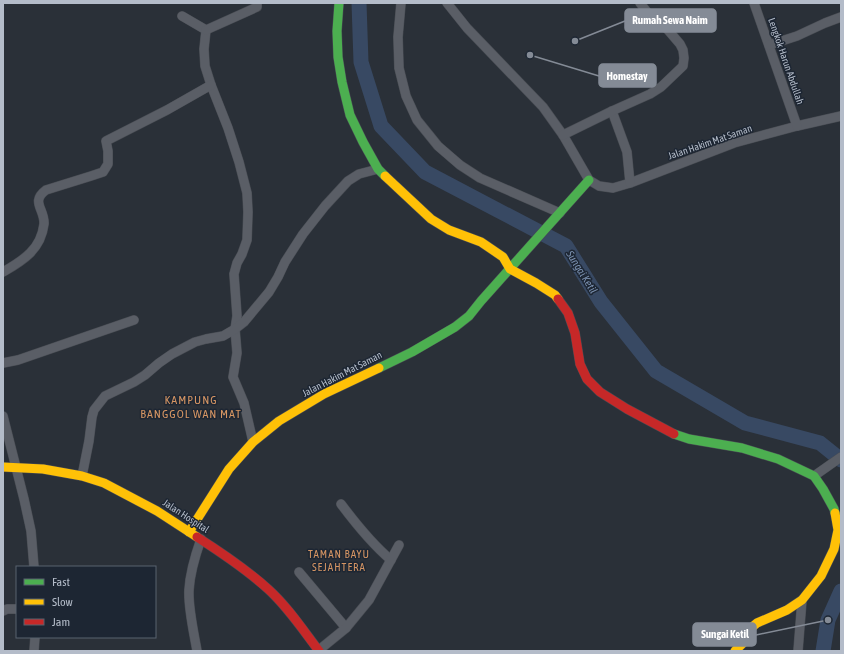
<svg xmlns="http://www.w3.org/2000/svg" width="844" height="654" font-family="'Asap Condensed',sans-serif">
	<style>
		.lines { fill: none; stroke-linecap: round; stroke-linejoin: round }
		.river { stroke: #384963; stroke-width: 15 }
		.street-casing { stroke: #484c53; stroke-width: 10 }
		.fast-casing { stroke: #484c53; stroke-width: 10 }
		.slow-casing { stroke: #484c53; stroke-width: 10 }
		.jam-casing { stroke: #484c53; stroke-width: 10 }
		.street { stroke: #5a5e66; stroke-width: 9 }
		.fast { stroke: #4caf50; stroke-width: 9 }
		.slow { stroke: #ffc107; stroke-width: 9 }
		.jam { stroke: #c62828; stroke-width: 9 }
		.labels { text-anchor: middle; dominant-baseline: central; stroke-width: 3; stroke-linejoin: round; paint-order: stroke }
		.street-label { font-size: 10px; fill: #b4bcc9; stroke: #1d2633 }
		.water-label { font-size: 11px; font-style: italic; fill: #7c92b1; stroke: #1d2633 }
		.neighbourhood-label { font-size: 11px; letter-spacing: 1px; fill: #d59563; stroke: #1d2633 }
		.quarter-label { font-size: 12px; letter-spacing: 1px; fill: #d59563; stroke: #1d2633 }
		.leader { fill: none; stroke: #848b96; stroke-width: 1.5 }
		.callout-dot { fill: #848b96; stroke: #1d2633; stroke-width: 1.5 }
		.callout { fill: #848b96; stroke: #848b96; stroke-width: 1.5 }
		.callout-label { font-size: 11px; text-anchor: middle; font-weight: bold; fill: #fff }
	</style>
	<rect width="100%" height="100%" fill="#2a3038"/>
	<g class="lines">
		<!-- river -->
		<g class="river">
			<polyline points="359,3 361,62 381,126 425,172 566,246 601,302 656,371 745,423 820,443 841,460"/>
			<polyline points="823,651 828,620 841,591"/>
		</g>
		<defs>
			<g id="street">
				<polyline points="401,3 398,37 399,68 406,96 417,120 438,146 460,165 480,178 560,213"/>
				<polyline points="447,3 467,28 543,107 563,135 589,180 599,186 613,188 630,183 734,143 797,126 841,116"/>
				<polyline points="754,3 797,126"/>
				<polyline points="182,16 206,30 204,49 205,66 211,85 228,128 239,162 247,193 248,212 247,240 242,254 237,263 234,274 237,316 235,329 237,353 233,377 244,403 253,442"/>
				<polyline points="206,30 257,7 257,3"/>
				<polyline points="769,45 797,36 825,23 841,17"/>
				<polyline points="612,111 627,152 630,183"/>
				<polyline points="563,135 612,111 650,94 661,87 683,66 684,58 683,50 680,44 668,30 648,13 640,3"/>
				<path d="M3,272C24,260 41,249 44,224C45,209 30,202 46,190L91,176L103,172L108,164V151L106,141L167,110L211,85"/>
				<polyline points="3,363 18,360 134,320"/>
				<polyline points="3,416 24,499 31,531 34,567"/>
				<polyline points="82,476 89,441 92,417 94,410 105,396 134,382 145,375 159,363 172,354 195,342 206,339 223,336 235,329 244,322 269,292 278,277 285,262 303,234 325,206 348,181 359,174 378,169"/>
				<polyline points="814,476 841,457"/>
				<path d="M341,504C356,524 372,544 391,560"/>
				<polyline points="299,572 346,628"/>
				<polyline points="3,611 7,609 17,609"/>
				<polyline points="319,650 346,628 369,600 399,545"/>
				<polyline points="34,651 35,637"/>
				<path d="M197,651C194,633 188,608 189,590C190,572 195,556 201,539"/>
				<polyline points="798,651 802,600"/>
			</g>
			<g id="fast">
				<polyline points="339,3 337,31 338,57 342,82 350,115 363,142 378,169 385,176"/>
				<polyline points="379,368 412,352 455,327 469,316 481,301 589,180"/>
				<polyline points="674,434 689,439 742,448 778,459 814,476 823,489 834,509 835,513"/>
			</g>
			<g id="slow">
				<polyline points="385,176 431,219 449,230 481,242 503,257 510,269 536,283 555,295 558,299"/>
				<polyline points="3,467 43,469 82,476 104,483 157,511 197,537"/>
				<polyline points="189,532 229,469 253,442 279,421 324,394 379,368"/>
				<polyline points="735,651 745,641 751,628 757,623 787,610 802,600 821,576 834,549 838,530 835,513"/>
			</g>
			<g id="jam">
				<polyline points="558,299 568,313 575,333 580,364 587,379 600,392 627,409 674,434"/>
				<path d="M197,537C222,553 246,569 268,589C288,607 303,630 319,651"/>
			</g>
		</defs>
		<!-- street casing -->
		<use href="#street" class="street-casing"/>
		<!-- fast casing -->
		<use href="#fast" class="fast-casing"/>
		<!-- slow casing -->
		<use href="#slow" class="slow-casing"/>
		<!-- jam casing -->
		<use href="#jam" class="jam-casing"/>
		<!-- street -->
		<use href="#street" class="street"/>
		<!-- fast -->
		<use href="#fast" class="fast"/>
		<!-- slow -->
		<use href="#slow" class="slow"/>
		<!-- jam -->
		<use href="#jam" class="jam"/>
	</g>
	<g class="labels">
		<!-- street labels -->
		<g class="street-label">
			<text transform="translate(786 61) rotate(71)">Lengkok Harun Abdullah</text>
			<text transform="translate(710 142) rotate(-19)">Jalan Hakim Mat Saman</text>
			<text transform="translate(342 374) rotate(-27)">Jalan Hakim Mat Saman</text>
			<text transform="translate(186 516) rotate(33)">Jalan Hospital</text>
		</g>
		<!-- water labels -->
		<g class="water-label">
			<text transform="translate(582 272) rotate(58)">Sungai Ketil</text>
		</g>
		<!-- neighbourhood labels -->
		<g class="neighbourhood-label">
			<text x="339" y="554">TAMAN BAYU<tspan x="339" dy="13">SEJAHTERA</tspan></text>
		</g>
		<!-- quarter labels -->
		<g class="quarter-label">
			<text x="191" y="400">KAMPUNG<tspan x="191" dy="14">BANGGOL WAN MAT</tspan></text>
		</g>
	</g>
	<!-- callouts -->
	<path class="leader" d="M575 41L625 21M530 55L599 76M828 620L756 635"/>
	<g class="callout-dot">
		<circle cx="575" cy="41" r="4"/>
		<circle cx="530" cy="55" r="4"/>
		<circle cx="828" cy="620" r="4"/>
	</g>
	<g class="callout">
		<rect x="625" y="9" width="91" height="23" rx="4"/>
		<rect x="599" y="64" width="57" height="23" rx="4"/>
		<rect x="693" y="623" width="63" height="23" rx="4"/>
	</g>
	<g class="callout-label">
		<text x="670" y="24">Rumah Sewa Naim</text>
		<text x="627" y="80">Homestay</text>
		<text x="725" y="638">Sungai Ketil</text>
	</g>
	<!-- border -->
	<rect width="844" height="654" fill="none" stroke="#b4bcc9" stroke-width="8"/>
	<!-- legend -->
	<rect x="16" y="566" width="140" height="72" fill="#1d2633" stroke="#59626f"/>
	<rect x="24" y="579" width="20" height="6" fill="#4caf50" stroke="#59626f"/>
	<text x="52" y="586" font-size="12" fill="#b4bcc9">Fast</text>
	<rect x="24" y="599" width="20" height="6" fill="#ffc107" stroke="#59626f"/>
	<text x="52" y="606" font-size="12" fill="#b4bcc9">Slow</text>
	<rect x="24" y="619" width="20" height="6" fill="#c62828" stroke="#59626f"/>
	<text x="52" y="626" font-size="12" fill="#b4bcc9">Jam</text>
</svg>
